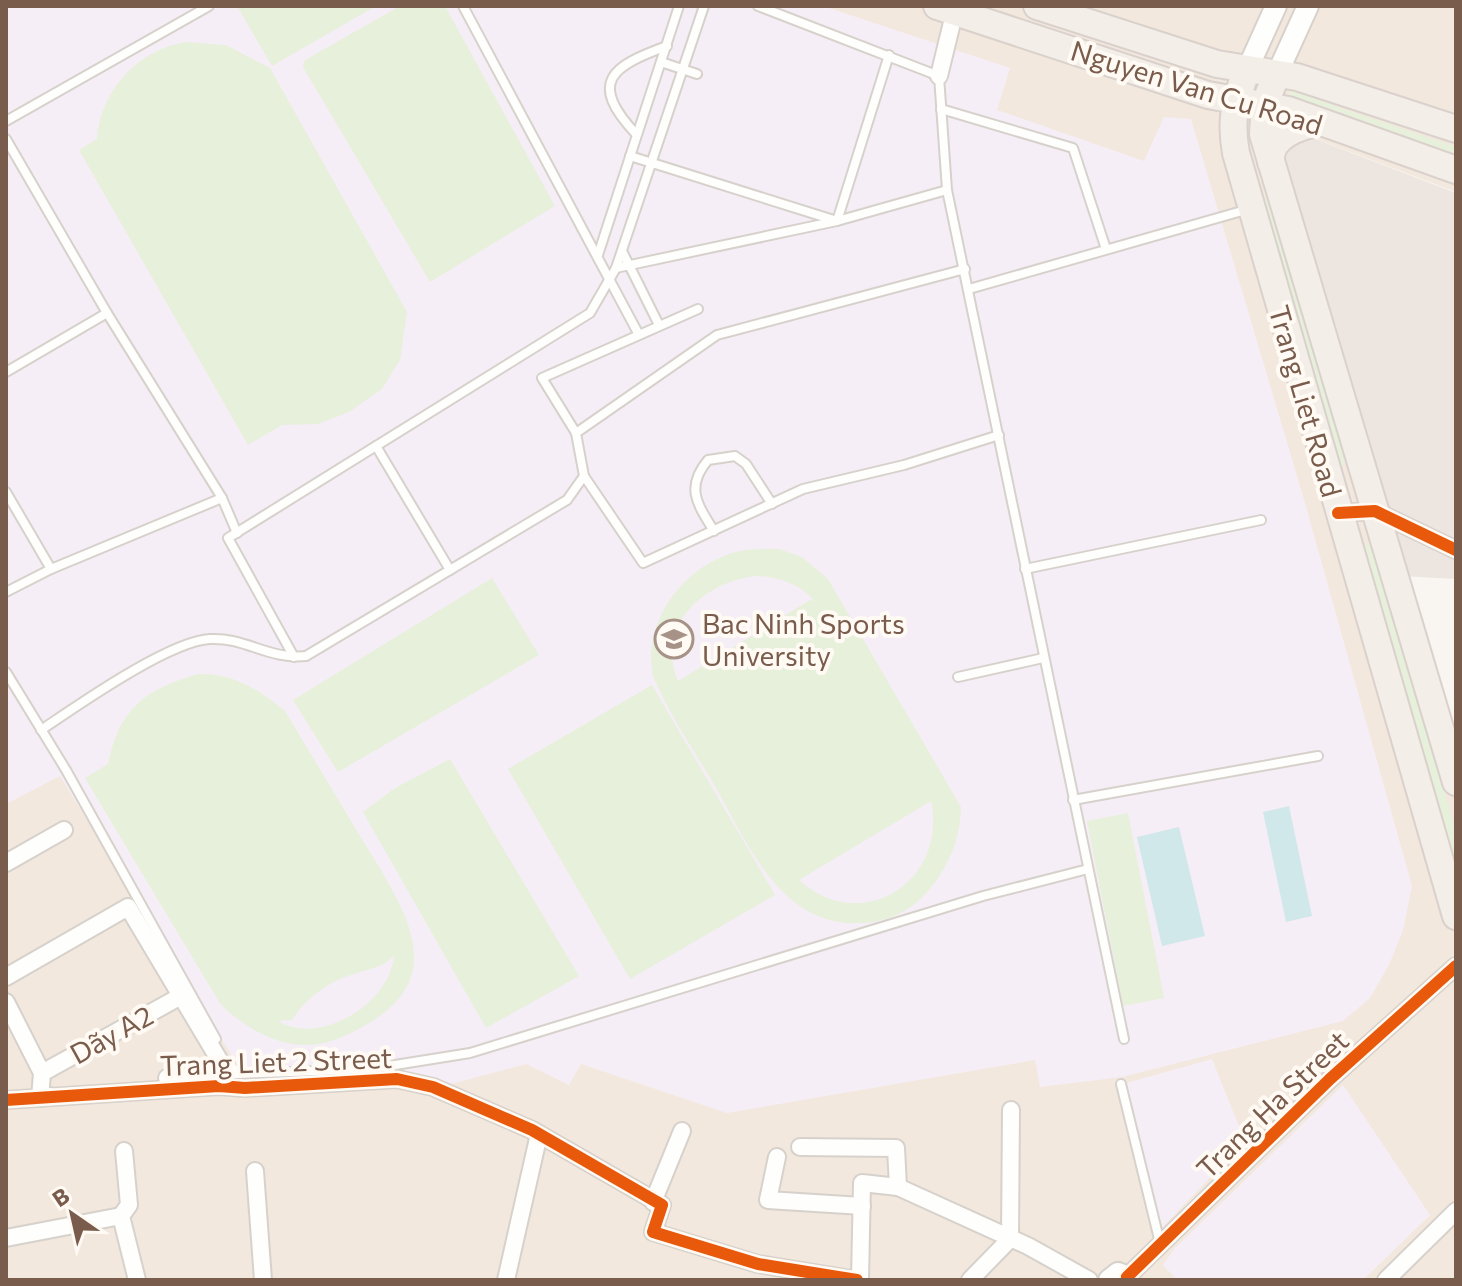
<svg xmlns="http://www.w3.org/2000/svg" width="1462" height="1286" font-family="Commissioner,sans-serif">
	<style>
		.residential { fill: #f2e8de }
		.industrial { fill: #ede5e0 }
		.education { fill: #f6eef6 }
		.green { fill: #e7f0db; fill-rule: evenodd }
		.water { fill: #d0e8ea }
		.lines { fill: none; stroke-linecap: round; stroke-linejoin: round }
		.service-casing { stroke: #d7d1cb; stroke-width: 12 }
		.minor-casing { stroke: #d7d1cb; stroke-width: 20 }
		.tertiary-casing { stroke: #d7d1cb; stroke-width: 24 }
		.primary-casing { stroke: #dad1cc; stroke-width: 30 }
		.service { stroke: #fefefd; stroke-width: 8 }
		.minor { stroke: #fefefd; stroke-width: 16 }
		.tertiary { stroke: #fefefd; stroke-width: 20 }
		.primary { stroke: #f3eee8; stroke-width: 26 }
		.cycleway-casing { stroke: #fffaf3; stroke-width: 17 }
		.cycleway { stroke: #e8590c; stroke-width: 12 }
		.labels { text-anchor: middle; dominant-baseline: central; stroke-width: 8; stroke-linejoin: round; paint-order: stroke }
		.street-label { font-size: 28px; fill: #7a5c4d; stroke: #fffaf3 }
		.poi-label { font-size: 28px; fill: #7a5c4d; stroke: #fffaf3; text-anchor: start }
	</style>
	<rect width="100%" height="100%" fill="#f9f5f0"/>
	<!-- residential -->
	<polygon class="residential" points="6,6 1456,6 1456,192 1306,135 1281,158 1456,750 1456,1280 6,1280"/>
	<!-- industrial -->
	<polygon class="industrial" points="1305,135 1456,193 1456,579 1402,576 1282,158"/>
	<!-- education -->
	<g class="education">
		<polygon points="6,6 823,6 1010,68 997,110 1144,161 1164,117 1191,119 1305,503 1412,886 1403,930 1389,965 1370,998 1343,1021 1122,1077 1040,1087 1035,1060 727,1113 581,1064 569,1085 526,1064 444,1086 399,1073 242,1072 60,776 6,804"/>
		<polygon points="1212,1059 1245,1141 1160,1230 1123,1084"/>
		<polygon points="1343,1085 1430,1215 1363,1280 1177,1280 1163,1265 1175,1248"/>
	</g>
	<!-- green -->
	<g class="green">
		<polygon points="237,6 376,6 272,66"/>
		<polygon points="400,6 445,6 555,206 430,282 303,67 305,60"/>
		<path d="M185,42L226,45L270,68L407,312L400,360L382,389L349,412L318,424L282,425L248,445L79,150L97,139C100,91 138,50 185,42Z"/>
		<polygon points="1291,91 1456,147 1456,154 1288,97"/>
		<polygon points="1265,198 1269,199 1346,456 1343,467 1338,465 1262,202"/>
		<polygon points="1365,544 1371,546 1380,574 1456,831 1456,867 1369,575"/>
		<path d="M779,549L802,557L828,579L961,807C961,842 943,880 916,903C900,916 879,923 859,923C779,926 747,841 713,783C693,749 669,714 653,676C642,624 680,571 729,554C745,548 763,549 779,549ZM757,576C778,577 801,584 814,601L810,600L678,681C654,624 706,581 757,576ZM931,801C948,881 862,937 799,880Z"/>
		<polygon points="492,578 539,655 338,772 293,700"/>
		<path d="M198,674C233,673 258,689 285,711C310,753 335,794 360,836C411,919 460,988 337,1039C295,1056 252,1034 221,1005L85,778L108,764C119,709 145,689 198,674ZM394,955C391,1003 320,1047 278,1021L292,1020C304,1000 329,981 351,975C368,969 384,968 394,955Z"/>
		<polygon points="652,685 775,895 630,979 508,769"/>
		<polygon points="450,759 579,976 486,1028 363,812 395,788"/>
		<polygon points="1128,813 1164,998 1123,1006 1087,821"/>
	</g>
	<!-- water -->
	<g class="water">
		<polygon points="1289,806 1312,916 1286,922 1263,812"/>
		<polygon points="1179,827 1205,936 1162,946 1137,837"/>
	</g>
	<g class="lines">
		<defs>
			<g id="service">
				<polyline points="463,6 638,333"/>
				<polyline points="758,6 939,76 947,190 1124,1039"/>
				<polyline points="661,62 697,74"/>
				<polyline points="941,109 1073,148 1106,249"/>
				<polyline points="6,121 209,6"/>
				<path d="M636,134C587,82 612,66 667,46"/>
				<polyline points="6,139 107,313 222,498 237,533"/>
				<polyline points="630,156 837,221 889,55"/>
				<polyline points="622,251 659,325"/>
				<polyline points="598,255 679,6"/>
				<polyline points="616,268 837,221 947,190"/>
				<polyline points="969,289 1249,209"/>
				<polyline points="698,309 542,378 576,433 717,335 965,269"/>
				<polyline points="6,372 107,313"/>
				<polyline points="376,446 450,570"/>
				<polyline points="584,476 643,563 803,489 904,465 999,435"/>
				<polyline points="6,492 51,569"/>
				<path d="M714,531C697,504 685,487 708,460L735,456L746,464L772,504"/>
				<polyline points="1025,569 1261,520"/>
				<polyline points="6,592 51,569 222,498"/>
				<polyline points="294,657 228,538 590,313 616,268 704,6"/>
				<polyline points="6,672 66,770 216,1039"/>
				<polyline points="958,677 1043,658"/>
				<path d="M41,730C77,706 169,641 210,639C245,637 269,660 306,656L567,500L584,476L576,433"/>
				<polyline points="1073,800 1318,756"/>
				<polyline points="231,1065 236,1074 370,1069 470,1053 983,896 1088,869"/>
				<polyline points="1121,1084 1160,1243"/>
			</g>
			<g id="minor">
				<polyline points="939,76 956,6"/>
				<polyline points="1338,513 1375,511 1456,550"/>
				<polyline points="6,863 64,830"/>
				<polyline points="6,977 128,907 227,1073 167,1078"/>
				<polyline points="6,1002 42,1073 40,1098 50,1096"/>
				<polyline points="42,1073 181,996"/>
				<polyline points="6,1100 219,1086 245,1088 397,1079 433,1087 532,1130 662,1205 653,1232 758,1264 857,1280"/>
				<polyline points="800,1147 896,1148 898,1187"/>
				<polyline points="124,1151 129,1205 121,1216 137,1280"/>
				<polyline points="777,1157 768,1200 862,1206"/>
				<polyline points="255,1171 263,1280"/>
				<polyline points="653,1202 682,1131"/>
				<polyline points="6,1238 121,1216"/>
				<polyline points="506,1280 539,1134"/>
				<polyline points="860,1280 862,1183 898,1187 1028,1246 1089,1280"/>
				<polyline points="970,1280 1010,1239 1011,1110"/>
				<polyline points="1129,1280 1127,1277 1330,1079 1456,966"/>
				<polyline points="1386,1280 1456,1211"/>
			</g>
			<g id="tertiary">
				<polyline points="1247,70 1276,6"/>
				<polyline points="1277,74 1308,6"/>
				<polyline points="1109,1280 1118,1273 1127,1277"/>
			</g>
			<g id="primary">
				<polyline points="937,6 1208,95 1288,110 1456,170"/>
				<polyline points="1037,6 1217,64 1297,77 1456,129"/>
				<path d="M1247,70C1235,99 1230,121 1236,153L1456,916"/>
				<polyline points="1277,74 1265,103 1263,134 1456,782"/>
				<path d="M1271,162C1268,137 1299,126 1319,123"/>
			</g>
		</defs>
		<!-- service casing -->
		<use href="#service" class="service-casing"/>
		<!-- minor casing -->
		<use href="#minor" class="minor-casing"/>
		<!-- tertiary casing -->
		<use href="#tertiary" class="tertiary-casing"/>
		<!-- primary casing -->
		<use href="#primary" class="primary-casing"/>
		<!-- service -->
		<use href="#service" class="service"/>
		<!-- minor -->
		<use href="#minor" class="minor"/>
		<!-- tertiary -->
		<use href="#tertiary" class="tertiary"/>
		<!-- primary -->
		<use href="#primary" class="primary"/>
		<defs>
			<g id="cycleway">
				<polyline points="1338,513 1375,511 1456,550"/>
				<polyline points="6,1100 219,1086 245,1088 397,1079 433,1087 532,1130 662,1205 653,1232 758,1264 857,1280"/>
				<polyline points="1129,1280 1127,1277 1330,1079 1456,966"/>
			</g>
		</defs>
		<!-- cycleway casing -->
		<use href="#cycleway" class="cycleway-casing"/>
		<!-- cycleway -->
		<use href="#cycleway" class="cycleway"/>
	</g>
	<!-- icons -->
	<defs>
		<symbol id="university-ring" viewBox="-11 -11 22 22"><circle r="9.5" fill="#fffaf3" stroke="#a69286" stroke-width="1.5"/><path d="M0-5L7-2L0 1L-7-2ZM-4 1L0 2.5L4 1V4Q0 6-4 4Z" fill="#a69286"/></symbol>
	</defs>
	<g fill-rule="evenodd">
		<use href="#university-ring" x="652" y="617" width="44" height="44"/>
	</g>
	<g class="labels">
		<!-- street labels -->
		<g class="street-label">
			<text transform="translate(1197 87) rotate(17)">Nguyen Van Cu Road</text>
			<text transform="translate(1306 401) rotate(74)">Trang Liet Road</text>
			<text transform="translate(111 1034) rotate(-29)">Dãy A2</text>
			<text transform="translate(276 1061) rotate(-2)">Trang Liet 2 Street</text>
			<text transform="translate(1272 1104) rotate(-44)">Trang Ha Street</text>
		</g>
		<!-- poi labels -->
		<g class="poi-label">
			<text x="702" y="623">Bac Ninh Sports<tspan x="702" dy="32">University</tspan></text>
		</g>
	</g>
	<!-- border -->
	<rect width="1462" height="1286" fill="none" stroke="#7a5c4d" stroke-width="16"/>
	<!-- north arrow -->
	<g transform="translate(72 1214) rotate(326)" stroke="#fffaf3" stroke-width="6" paint-order="stroke">
	<path d="M0-6L14 30L0 20L-14 30Z" fill="#7a5c4d"/>
	<text y="-12" font-size="22" font-weight="bold" text-anchor="middle" fill="#7a5c4d">B</text>
	</g>
</svg>
